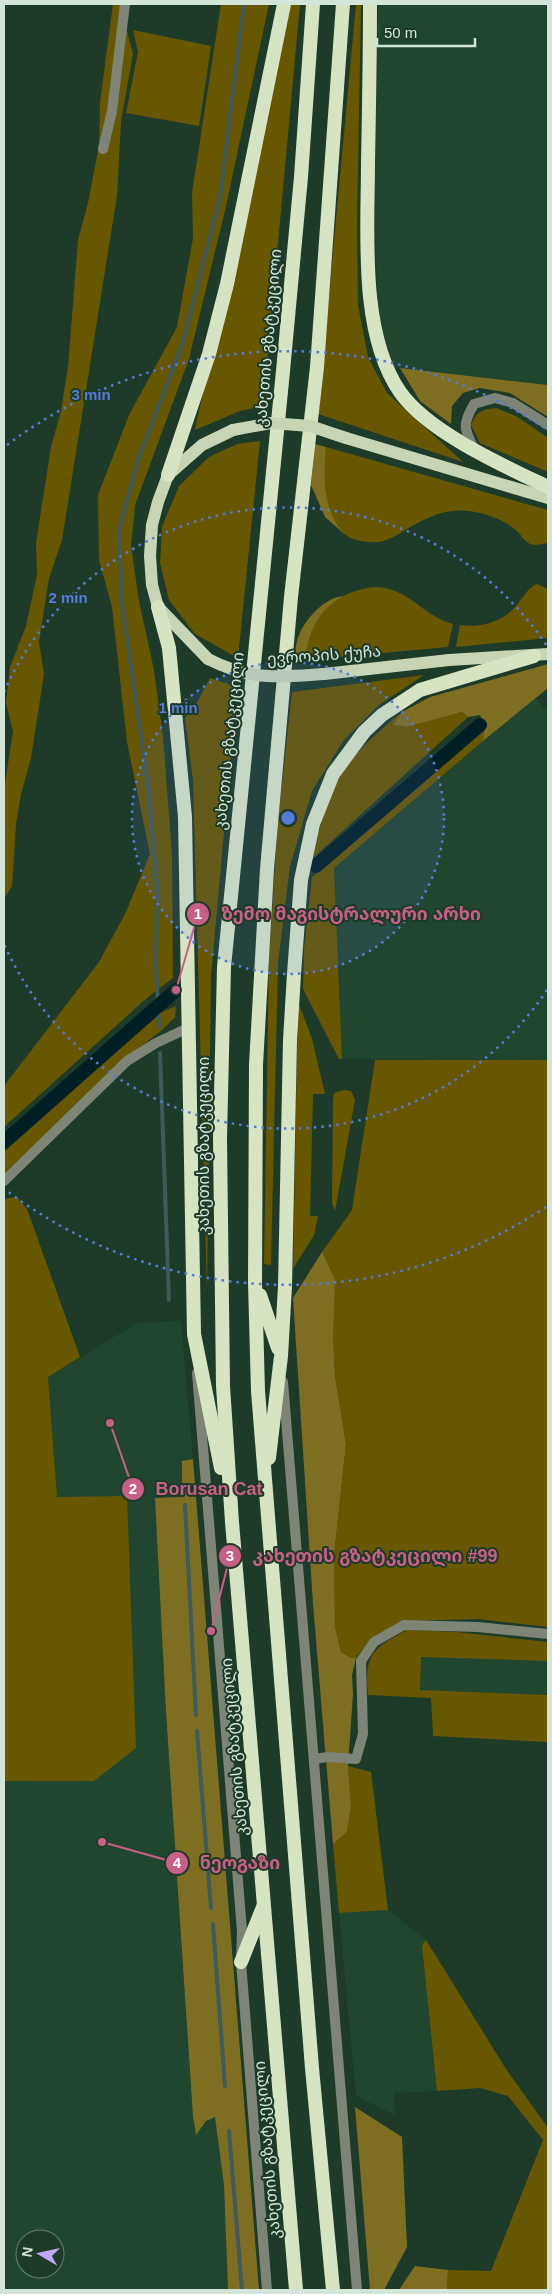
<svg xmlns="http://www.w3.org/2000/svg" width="552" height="2294" font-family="Helvetica,'Noto Sans Georgian',sans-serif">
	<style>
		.built { fill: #21462f; fill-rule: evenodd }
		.green { fill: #675700 }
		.forest { fill: #7e6e21 }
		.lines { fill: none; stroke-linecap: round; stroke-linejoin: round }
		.stream { stroke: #3f5a5b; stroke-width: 4 }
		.canal { stroke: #001f25; stroke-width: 14 }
		.minor { stroke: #7e8476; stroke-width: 10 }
		.tertiary { stroke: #7e8476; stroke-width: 10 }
		.primary { stroke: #c8d4b6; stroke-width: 12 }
		.trunk { stroke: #d6e4c3; stroke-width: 14 }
		.primary-bridge { stroke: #c8d4b6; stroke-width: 12 }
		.ring { fill: none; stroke: #547bd8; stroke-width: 2.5; stroke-dasharray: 2.5 5 }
		.labels { text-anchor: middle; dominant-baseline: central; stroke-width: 4; stroke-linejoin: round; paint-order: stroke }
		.street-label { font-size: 16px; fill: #d3e4d8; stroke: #1e3b29 }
		.centre { fill: #547bd8; stroke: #1e3b29; stroke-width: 2.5 }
		.ring-label { font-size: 15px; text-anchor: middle; font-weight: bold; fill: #547bd8; stroke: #1e3b29; stroke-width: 4; stroke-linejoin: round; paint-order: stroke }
		.leader { fill: none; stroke: #c85f87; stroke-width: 2 }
		.callout-dot { fill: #c85f87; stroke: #1e3b29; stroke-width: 2 }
		.mark-label { font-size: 15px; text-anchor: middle; font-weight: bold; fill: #fff }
		.callout-label { font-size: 18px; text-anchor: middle; font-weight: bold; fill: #c85f87; stroke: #1e3b29; stroke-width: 4; stroke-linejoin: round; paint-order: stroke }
	</style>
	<rect width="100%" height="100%" fill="#1e3b29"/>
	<!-- built -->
	<g class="built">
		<polygon points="378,4 548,4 548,385 400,368 396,370 389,354 377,301 375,196"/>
		<polygon points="535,697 544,708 548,705 548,1060 342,1059 334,868"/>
		<path d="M181,1321L193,1459L182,1461V1498H156L166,1712L193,2116L196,2134L206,2121L215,2117L224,2185L228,2290H4V1781H94L127,1496L57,1498L48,1377L137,1323ZM25,2239H55V2269H25Z"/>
		<polygon points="421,1657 548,1661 548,1695 420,1690"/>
		<polygon points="388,1910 426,1940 422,1946 437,2091 394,2093 395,2115 356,2096 339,1913"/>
	</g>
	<!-- green -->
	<g class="green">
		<polygon points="113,4 130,4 126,27 133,54 121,121 117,196 62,540 49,578 39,642 44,674 31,758 21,794 16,824 12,886 4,899 4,790 13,731 6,703 10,667 26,626 37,575 36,543 51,447 61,411 68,367 78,240 88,203 99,145 100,102"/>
		<polygon points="221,4 269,4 226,206 189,359 135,505 131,546 139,601 154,670 163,737 172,853 173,978 148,997 4,1127 4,1086 99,962 126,912 150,854 127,742 112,607 99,560 98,495 129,415 177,327 193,238 192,193"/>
		<polygon points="287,4 300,4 263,406 240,411 195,430"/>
		<polygon points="356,4 361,4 357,224 358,305 368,357 387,393 463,462 318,414"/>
		<polygon points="133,30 211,46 199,126 126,113 138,52"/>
		<path d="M496,408L516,416L548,438V472L480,443L471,425C476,412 482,409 496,408Z"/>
		<polygon points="260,441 238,658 195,634 169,600 160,563 162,527 179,486 209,457 237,444"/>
		<path d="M326,447L548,510V543C541,544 537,546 530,544C524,541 521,535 517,531C504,519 484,513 468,511C446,508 425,518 407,529C400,533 392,539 383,541C376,543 369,542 361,541C320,534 324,477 326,447Z"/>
		<path d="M537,584L548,589V638L456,647L460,625C478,628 503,622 515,607C523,599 526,589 537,584Z"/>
		<path d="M374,587C409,587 422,616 453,624L448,647L305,660C310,617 330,593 374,587Z"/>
		<polygon points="424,675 379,705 344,740 312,791 290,866 278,963 271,1265 264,1264 269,959 278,821 292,692"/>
		<polygon points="210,678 237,687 211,977 207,1292 193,780 185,718 198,701"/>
		<path d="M402,712L394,725L407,727L462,712L468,717L313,858C320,825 329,786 351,760C366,742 384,727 402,712Z"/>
		<polygon points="486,725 483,741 334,868 342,1059 339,1059 303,989 304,949 312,877"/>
		<polygon points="298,1001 312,1039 325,1094 313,1094 310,1216 318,1216 314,1235 293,1269"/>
		<polygon points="176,1006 175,1017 163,1029 137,1050 4,1174 4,1152 160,1013"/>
		<polygon points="375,1060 548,1060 548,1627 478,1619 402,1621 370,1640 356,1658 351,1658 341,1652 335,1627 334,1556 346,1444 335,1376 333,1334 322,1252 352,1210"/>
		<polygon points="344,1090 351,1091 355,1100 335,1211 332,1204 333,1100 334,1093"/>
		<polygon points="17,1197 27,1209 80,1357 48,1377 57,1497 127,1496 136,1748 94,1781 4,1781 4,1199"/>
		<path d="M407,1630L456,1632L548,1642V1661L421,1657L420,1690L548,1695V1742L433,1736L431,1698L368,1695C364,1654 373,1648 407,1630Z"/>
		<polygon points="348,1766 371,1772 388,1910 339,1913 333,1844 347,1832 351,1806"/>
		<polygon points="426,1940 506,2069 548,2128 548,2290 447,2290 448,2270 491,2271 543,2140 508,2096 480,2088 437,2091 422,1946"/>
	</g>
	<!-- forest -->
	<g class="forest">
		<polygon points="400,368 548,385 548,417 510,393 480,388 463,393 452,406 451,424 420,401"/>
		<path d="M315,444L326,447C324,479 322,505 342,532L325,517L311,485Z"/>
		<path d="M343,596C317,611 309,632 305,660L295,661C295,655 295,648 297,641C302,622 323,598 343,596Z"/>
		<polygon points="548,664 548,688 483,741 485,725 480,715 468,717 462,712 407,727 393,725 402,712 430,697"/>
		<polygon points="322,1252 335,1280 333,1334 335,1376 346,1444 334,1556 335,1627 341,1652 351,1658 356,1658 352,1675 353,1694 348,1766 351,1806 347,1832 333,1844 313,1604 293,1298"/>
		<polygon points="193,1459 259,2290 228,2290 224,2185 215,2117 206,2121 196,2135 193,2116 166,1712 155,1498 182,1497 182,1461"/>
		<polygon points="355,2107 402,2137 407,2247 384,2290 370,2290"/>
		<polygon points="415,2266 448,2270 447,2290 399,2290"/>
	</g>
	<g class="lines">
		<!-- stream -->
		<g class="stream">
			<polyline points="159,1027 156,965 157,886 149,793 122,603 119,530 138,460 183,342 220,197 244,4"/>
			<polyline points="160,1053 169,1300"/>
			<polyline points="185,1505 196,1715"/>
			<polyline points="197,1731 211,1908"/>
			<polyline points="213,1924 225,2086"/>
			<polyline points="229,2131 242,2290"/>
		</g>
		<!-- canal -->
		<g class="canal">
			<polyline points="316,866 480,725"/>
			<polyline points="4,1142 176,990"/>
		</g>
		<!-- minor -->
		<g class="minor">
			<polyline points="103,149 112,111 125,4"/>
			<path d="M474,449C464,428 462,425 474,404L495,398L513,403L548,425"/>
			<polyline points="4,1181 127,1061 156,1043 188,1028"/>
			<polyline points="314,1759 327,1757 356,1759 363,1734 361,1661 374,1642 404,1625 478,1627 548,1634"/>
		</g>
		<!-- tertiary -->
		<g class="tertiary">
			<polyline points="197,1373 242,1931 241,1962 267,2290"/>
			<polyline points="283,1382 357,2290"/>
		</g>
		<!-- primary -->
		<g class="primary">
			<polyline points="346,438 548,498"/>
			<polyline points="208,659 158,607 152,585 150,556 152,525 158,502 168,475 202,445 233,430"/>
			<polyline points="324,674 449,660 548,654"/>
		</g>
		<!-- trunk -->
		<g class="trunk">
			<path d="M370,4C370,57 369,110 368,163C368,231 359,333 400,392C428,432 504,466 548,487"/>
			<polyline points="168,475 209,354 227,284 284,4"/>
			<polyline points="158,607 169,648 185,817 194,1334 221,1468"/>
			<polyline points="260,1295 278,1348"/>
			<polyline points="269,1458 281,1356 285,1286 290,1040 294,974 301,880 313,824 333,774 364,732 382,715 420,690 534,656"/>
			<polyline points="241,1962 263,1907"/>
			<polyline points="296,2290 232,1522 223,1386 220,1138 224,967 283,371 301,177 313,4"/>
			<polyline points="333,2290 312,2068 258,1391 255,1283 256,1065 267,869 291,597 317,367 343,4"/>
		</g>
		<!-- primary-bridge -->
		<g class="primary-bridge">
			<polyline points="233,430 271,423 310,426 346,438"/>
			<path d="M208,659C251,681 278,677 324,674"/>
		</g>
	</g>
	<!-- distance rings -->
	<circle cx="288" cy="818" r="156" fill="#547bd8" fill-opacity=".12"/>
	<g class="ring">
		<circle cx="288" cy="818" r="156"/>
		<path d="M547 990A311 311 0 0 1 4 944M4 692A311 311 0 0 1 547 646"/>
		<path d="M546 1207A467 467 0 0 1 7 1191M7 445A467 467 0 0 1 546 429"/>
	</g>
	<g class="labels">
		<!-- street labels -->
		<g class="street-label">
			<text transform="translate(268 338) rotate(-85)">კახეთის გზატკეცილი</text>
			<text transform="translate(324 655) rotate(-4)">ევროპის ქუჩა</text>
			<text transform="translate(229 741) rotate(-84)">კახეთის გზატკეცილი</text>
			<text transform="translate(203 1146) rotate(-90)">კახეთის გზატკეცილი</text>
			<text transform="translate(234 1747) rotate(-95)">კახეთის გზატკეცილი</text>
			<text transform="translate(267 2150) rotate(-95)">კახეთის გზატკეცილი</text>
		</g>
	</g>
	<circle cx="288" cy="818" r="8" class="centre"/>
	<g class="ring-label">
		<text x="91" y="400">3 min</text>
		<text x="68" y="603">2 min</text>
		<text x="178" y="713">1 min</text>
	</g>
	<!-- callouts -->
	<path class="leader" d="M176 990L198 914M110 1423L133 1489M211 1631L230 1556M102 1842L177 1863"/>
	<g class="callout-dot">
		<circle cx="176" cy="990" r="5"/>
		<circle cx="110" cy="1423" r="5"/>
		<circle cx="211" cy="1631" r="5"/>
		<circle cx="102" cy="1842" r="5"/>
		<circle cx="198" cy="914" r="12"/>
		<circle cx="133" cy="1489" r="12"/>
		<circle cx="230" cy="1556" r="12"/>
		<circle cx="177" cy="1863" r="12"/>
	</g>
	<g class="mark-label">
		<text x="198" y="919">1</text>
		<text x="133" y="1494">2</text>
		<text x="230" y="1561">3</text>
		<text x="177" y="1868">4</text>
	</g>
	<g class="callout-label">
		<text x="351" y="920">ზემო მაგისტრალური არხი</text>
		<text x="209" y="1495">Borusan Cat</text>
		<text x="375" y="1562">კახეთის გზატკეცილი #99</text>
		<text x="240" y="1869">ნეოგაზი</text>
	</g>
	<!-- border -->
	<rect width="552" height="2294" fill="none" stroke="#d3e4d8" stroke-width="10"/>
	<!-- north arrow -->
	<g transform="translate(40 2254) rotate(279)"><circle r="24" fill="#1e3b29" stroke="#667f6f"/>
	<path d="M0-4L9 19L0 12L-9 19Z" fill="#c2a7f2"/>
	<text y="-8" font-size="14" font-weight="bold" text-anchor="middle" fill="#d3e4d8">N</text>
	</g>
	<!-- scale -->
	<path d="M377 38v8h98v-8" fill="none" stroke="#d3e4d8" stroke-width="2.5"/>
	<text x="384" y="38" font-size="15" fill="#d3e4d8" stroke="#1e3b29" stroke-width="4" paint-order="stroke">50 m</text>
</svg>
